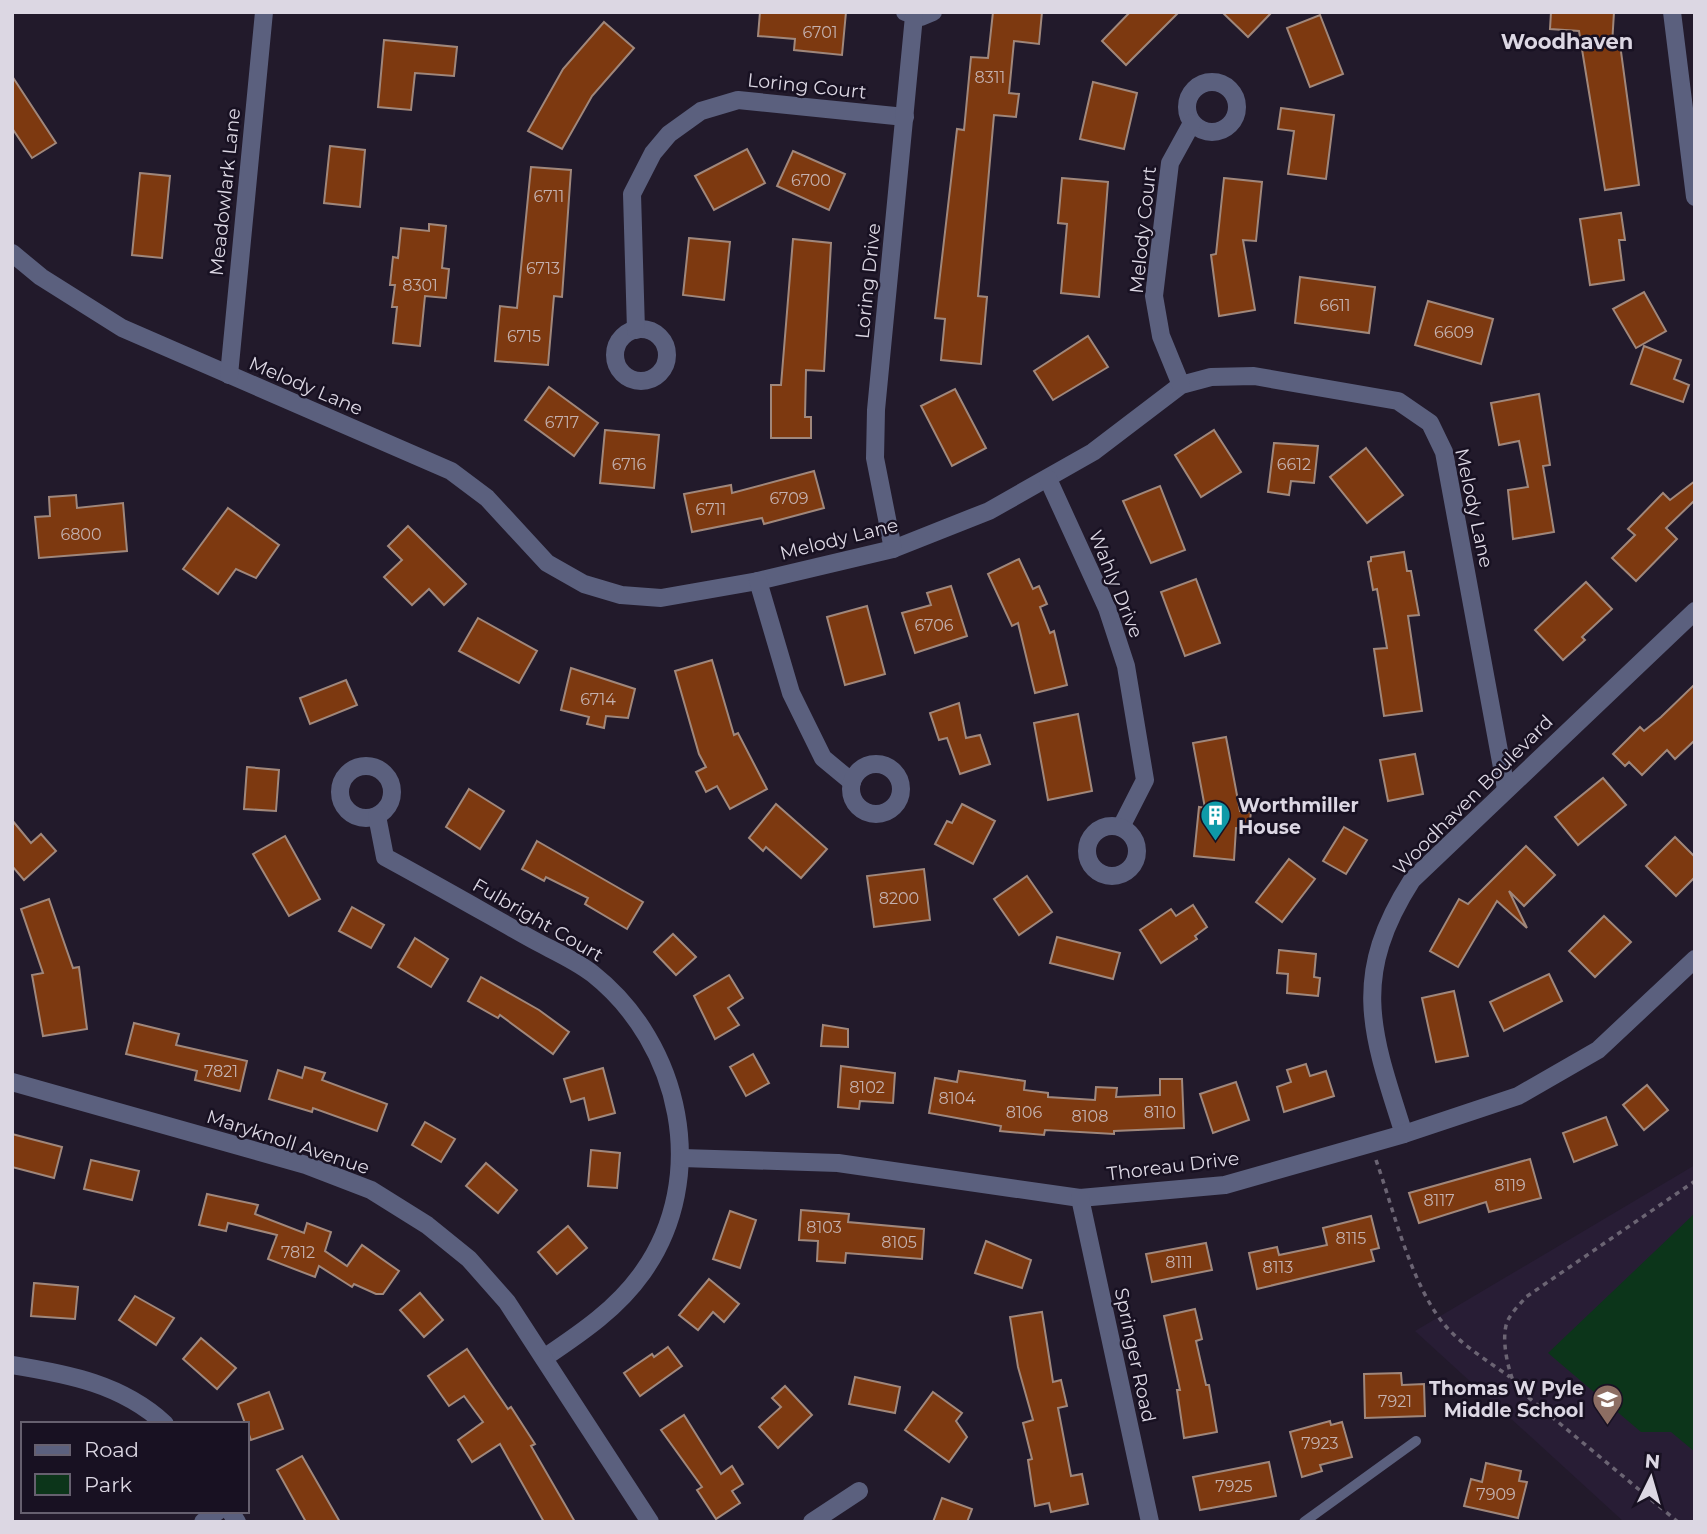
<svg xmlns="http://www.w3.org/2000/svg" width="1707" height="1534" font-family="Montserrat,sans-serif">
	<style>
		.built { fill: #281d35 }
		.green { fill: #0c351a }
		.building { fill: #7d3910; stroke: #a0877b; stroke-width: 2 }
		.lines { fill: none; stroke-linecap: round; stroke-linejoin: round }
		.path { stroke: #6b6473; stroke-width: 3.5; stroke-dasharray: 5 5; stroke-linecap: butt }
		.lane { stroke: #5b607e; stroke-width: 10 }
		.street { stroke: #5b607e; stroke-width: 18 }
		.labels { text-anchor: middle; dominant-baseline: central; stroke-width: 5; stroke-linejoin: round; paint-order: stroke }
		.number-label { font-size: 16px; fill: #c4b0ae }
		.street-label { font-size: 19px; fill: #dcd7e3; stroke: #181122 }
		.poi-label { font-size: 19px; font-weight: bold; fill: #dcd7e3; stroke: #181122; text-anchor: start }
		.neighbourhood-label { font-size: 21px; font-weight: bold; fill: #dcd7e3; stroke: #181122 }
	</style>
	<rect width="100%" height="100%" fill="#221a2b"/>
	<!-- built -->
	<polygon class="built" points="1695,1165 1695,1522 1624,1522 1415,1331"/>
	<!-- green -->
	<polygon class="green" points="1695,1213 1695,1452 1671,1432 1641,1432 1548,1353"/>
	<!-- building -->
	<g class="building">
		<polygon points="760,12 846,12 842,55 794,50 795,39 758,36"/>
		<polygon points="993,12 1042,12 1039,44 1014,41 1009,93 1019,94 1016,117 994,115 978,296 987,297 981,364 941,360 945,319 935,318 957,129 964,130 971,57 988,58"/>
		<polygon points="1130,12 1179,12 1126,65 1102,41"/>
		<polygon points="1222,12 1272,12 1248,37"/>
		<polygon points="1551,12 1614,12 1612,45 1620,44 1639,185 1605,190 1579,31 1550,29"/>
		<polygon points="1320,15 1343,74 1310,87 1287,28"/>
		<polygon points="604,22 634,48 592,96 562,149 528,131 563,69"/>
		<polygon points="384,40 457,47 454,76 415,73 411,110 378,107"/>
		<polygon points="12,76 56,143 32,158 12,128"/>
		<polygon points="1093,82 1137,93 1124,149 1080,139"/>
		<polygon points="1281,108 1334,115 1326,179 1288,174 1294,131 1278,129"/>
		<polygon points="330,146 365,150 360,207 324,203"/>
		<polygon points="747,149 765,183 714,210 695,176"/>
		<polygon points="793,151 845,174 829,210 777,186"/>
		<polygon points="531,167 571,170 562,297 554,296 548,365 495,361 500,306 517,308"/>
		<polygon points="140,173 170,176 162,258 132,255"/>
		<polygon points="1062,178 1108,182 1099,297 1061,293 1067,224 1058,223"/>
		<polygon points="1224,178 1262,182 1256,241 1243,240 1255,310 1219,316 1211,255 1216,254"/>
		<polygon points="1621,213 1625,240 1619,240 1624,280 1590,285 1580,219"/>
		<polygon points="429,224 446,226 442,268 449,269 446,298 425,296 420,346 393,343 397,307 392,307 395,285 390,285 393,257 398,258 401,228 429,231"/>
		<polygon points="689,238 730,242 724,300 683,295"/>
		<polygon points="793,239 831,243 824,371 806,370 805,417 811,417 811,438 771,438 771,385 781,385"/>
		<polygon points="1300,277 1375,287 1369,333 1295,323"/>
		<polygon points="1644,292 1666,331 1636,348 1613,309"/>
		<polygon points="1428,301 1493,319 1481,364 1415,345"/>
		<polygon points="1088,336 1108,367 1053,400 1034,371"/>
		<polygon points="1644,346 1681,360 1674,379 1689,385 1683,402 1631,384"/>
		<polygon points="549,387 598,423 574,456 525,420"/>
		<polygon points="955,389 986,448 952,466 921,406"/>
		<polygon points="1539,394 1550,465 1543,466 1554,532 1513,539 1508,490 1528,487 1519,441 1499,445 1491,403"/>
		<polygon points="605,430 659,435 654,488 600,483"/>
		<polygon points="1214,430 1241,472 1201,497 1175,455"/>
		<polygon points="1274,443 1318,446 1314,483 1291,481 1289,495 1268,492"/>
		<polygon points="1366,448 1403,495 1367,523 1330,477"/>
		<polygon points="814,471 824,508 764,524 762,518 692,532 684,494 731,485 732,493"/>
		<polygon points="1695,481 1695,500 1666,528 1677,539 1636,581 1612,558 1635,535 1628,529 1663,493 1670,500"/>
		<polygon points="1160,486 1185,550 1151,563 1123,501"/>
		<polygon points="76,495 77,508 123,503 127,551 39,558 35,517 50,516 49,497"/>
		<polygon points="228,508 279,545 256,578 236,569 218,594 183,569"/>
		<polygon points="408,526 466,584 444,605 429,589 412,605 384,577 402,560 388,546"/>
		<polygon points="1404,552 1407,571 1411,571 1419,615 1408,616 1422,711 1384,716 1374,649 1387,648 1377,589 1373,590 1368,562 1371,561 1371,557"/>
		<polygon points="1019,559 1033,589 1039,586 1047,604 1040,607 1050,633 1054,631 1067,685 1035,693 1018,623 1012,626 988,574"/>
		<polygon points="1196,579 1220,643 1185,656 1161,592"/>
		<polygon points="1586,582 1612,609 1582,637 1585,640 1563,660 1535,630"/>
		<polygon points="951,586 967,636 915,653 902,613 931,605 927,593"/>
		<polygon points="867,606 885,674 845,685 827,617"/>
		<polygon points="478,618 537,651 519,683 459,651"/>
		<polygon points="712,660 734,735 738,733 767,789 730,809 717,786 706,792 696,772 706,767 699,754 675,671"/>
		<polygon points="571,668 635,689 628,718 606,716 604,728 587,724 589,717 561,710"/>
		<polygon points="346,680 357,705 310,724 300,698"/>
		<polygon points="1695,684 1695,740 1675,759 1667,750 1642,775 1629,762 1625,766 1613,754 1640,727 1644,731 1661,717"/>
		<polygon points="959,703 966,738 980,735 990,764 960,774 947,738 939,740 930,713"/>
		<polygon points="1078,714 1092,791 1048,800 1034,723"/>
		<polygon points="1226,737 1240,811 1251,812 1249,829 1236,828 1234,860 1194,856 1199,807 1205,808 1193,743"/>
		<polygon points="1415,754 1423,794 1388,801 1380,760"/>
		<polygon points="247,767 279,770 276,811 244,809"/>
		<polygon points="1603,778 1626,805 1578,845 1555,817"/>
		<polygon points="469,789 504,811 480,849 446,827"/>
		<polygon points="776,804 827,849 801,878 766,847 763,851 749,838"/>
		<polygon points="962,804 995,821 973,864 935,844 947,821 952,823"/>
		<polygon points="12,820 31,843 41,834 56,851 24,880 12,866"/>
		<polygon points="1344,827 1367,840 1346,874 1323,861"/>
		<polygon points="285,836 320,899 289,916 253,854"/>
		<polygon points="1675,837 1695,857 1695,877 1676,896 1646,866"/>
		<polygon points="537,841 643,902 627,929 585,904 588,898 546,877 544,881 522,869"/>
		<polygon points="1526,846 1555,875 1524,906 1509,891 1527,928 1497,901 1458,967 1430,951 1459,899 1468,904"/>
		<polygon points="1289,859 1315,879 1282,922 1256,902"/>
		<polygon points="924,869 930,920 874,927 867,876"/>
		<polygon points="1027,876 1052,912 1019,935 994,899"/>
		<polygon points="49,899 73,968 79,967 87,1029 43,1036 32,975 43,973 21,909"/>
		<polygon points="1193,905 1207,927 1195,936 1197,939 1161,963 1140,930 1171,909 1176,916"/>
		<polygon points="352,907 384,925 371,948 339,931"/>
		<polygon points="1604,916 1631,942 1595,977 1569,951"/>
		<polygon points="673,934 696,957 676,975 654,952"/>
		<polygon points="1057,937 1120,953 1113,979 1050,963"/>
		<polygon points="415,938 448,959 431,987 398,967"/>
		<polygon points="1279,950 1316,954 1314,977 1320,978 1318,996 1287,993 1288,974 1277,973"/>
		<polygon points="1549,974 1562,1001 1504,1031 1490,1002"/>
		<polygon points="729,975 743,998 728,1008 739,1025 715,1039 694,996"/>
		<polygon points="481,977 539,1010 569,1032 553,1054 500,1015 498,1018 468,1001"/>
		<polygon points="1454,991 1468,1056 1436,1062 1422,998"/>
		<polygon points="134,1023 179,1034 176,1045 247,1061 240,1091 195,1080 197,1071 126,1054"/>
		<polygon points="823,1025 848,1029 848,1047 821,1046"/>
		<polygon points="753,1054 769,1083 746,1096 730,1067"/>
		<polygon points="1306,1064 1310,1076 1326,1071 1334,1096 1284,1112 1277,1087 1291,1082 1287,1070"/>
		<polygon points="841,1066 895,1073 893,1103 860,1101 859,1109 838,1107"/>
		<polygon points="305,1067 325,1073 322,1080 387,1104 377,1131 313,1108 312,1112 269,1099 278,1070 302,1078"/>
		<polygon points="603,1068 615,1113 589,1120 584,1098 571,1102 564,1079"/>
		<polygon points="959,1071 1025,1081 1024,1090 1048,1093 1048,1097 1095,1100 1096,1087 1117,1088 1116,1097 1160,1095 1160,1079 1182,1079 1184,1128 1114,1131 1114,1134 1045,1130 1044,1135 1000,1131 1001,1126 929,1113 935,1078 957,1082"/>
		<polygon points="1236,1082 1249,1120 1213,1133 1200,1094"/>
		<polygon points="1647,1085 1668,1110 1644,1130 1623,1105"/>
		<polygon points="1606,1117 1617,1145 1574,1162 1563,1133"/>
		<polygon points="425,1122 455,1139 441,1162 412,1145"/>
		<polygon points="12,1134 62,1147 54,1178 12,1167"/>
		<polygon points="591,1150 620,1153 617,1188 588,1186"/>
		<polygon points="1530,1159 1541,1198 1489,1212 1486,1202 1419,1223 1409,1193"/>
		<polygon points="91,1160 139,1171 132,1200 84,1189"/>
		<polygon points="486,1163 517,1190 498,1213 466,1186"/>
		<polygon points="207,1194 258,1205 255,1214 304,1233 307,1223 331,1232 325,1251 347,1266 362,1245 399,1271 383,1294 376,1294 354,1284 352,1287 319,1266 315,1277 268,1259 277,1235 228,1223 226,1231 199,1225"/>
		<polygon points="801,1210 849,1214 848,1222 924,1229 922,1259 846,1253 845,1263 817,1261 818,1241 799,1240"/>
		<polygon points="730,1211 756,1220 740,1268 713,1259"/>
		<polygon points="1371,1216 1379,1248 1371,1250 1374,1261 1257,1289 1249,1253 1277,1247 1279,1255 1327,1245 1323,1228"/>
		<polygon points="568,1226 587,1248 557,1274 538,1252"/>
		<polygon points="986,1241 1031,1260 1022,1288 975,1273"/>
		<polygon points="1206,1243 1212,1270 1152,1282 1146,1254"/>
		<polygon points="709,1279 739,1304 724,1322 713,1312 698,1330 679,1315"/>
		<polygon points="34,1283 78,1287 75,1319 31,1316"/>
		<polygon points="420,1293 443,1320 424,1337 400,1310"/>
		<polygon points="135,1296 174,1318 156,1345 119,1320"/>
		<polygon points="1195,1309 1202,1339 1196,1341 1206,1385 1209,1385 1217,1432 1184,1438 1177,1390 1180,1390 1164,1316"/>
		<polygon points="1042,1312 1053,1382 1061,1380 1067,1406 1058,1408 1071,1476 1082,1474 1088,1504 1051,1512 1049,1503 1035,1506 1028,1460 1032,1459 1023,1423 1033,1420 1018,1367 1010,1317"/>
		<polygon points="201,1338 236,1368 217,1389 183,1359"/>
		<polygon points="668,1347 682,1366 640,1396 624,1373 652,1354 654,1357"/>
		<polygon points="467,1349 508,1409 511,1407 535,1444 531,1446 575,1522 544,1522 500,1444 472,1462 458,1440 483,1422 464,1396 449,1406 428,1376"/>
		<polygon points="1401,1373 1402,1385 1424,1384 1425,1416 1365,1418 1364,1374"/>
		<polygon points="855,1377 900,1387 895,1413 849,1404"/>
		<polygon points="785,1386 812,1415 778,1448 759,1427 781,1407 772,1398"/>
		<polygon points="269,1392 283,1429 251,1440 238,1404"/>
		<polygon points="933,1392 962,1413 956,1421 967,1437 949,1462 905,1430"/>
		<polygon points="684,1415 721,1474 732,1466 743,1484 732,1491 740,1503 716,1519 697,1490 702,1487 661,1430"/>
		<polygon points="1330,1421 1331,1425 1342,1422 1352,1457 1320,1465 1322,1471 1302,1477 1290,1432"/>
		<polygon points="302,1456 340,1522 306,1522 277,1470"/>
		<polygon points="1269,1462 1276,1496 1200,1510 1193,1477"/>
		<polygon points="1486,1463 1521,1471 1519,1481 1527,1482 1518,1518 1464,1506 1471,1479 1482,1482"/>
		<polygon points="942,1498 972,1509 967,1522 933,1522"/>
	</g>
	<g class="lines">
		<!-- path -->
		<g class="path">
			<path d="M1376,1160C1394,1211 1410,1281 1443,1323C1461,1345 1488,1361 1510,1377"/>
			<path d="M1678,1522L1516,1387C1508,1372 1500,1336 1508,1320C1512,1312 1520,1304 1526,1297L1695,1181"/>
		</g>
		<!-- lane -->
		<polyline class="lane" points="1304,1522 1416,1441"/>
		<!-- street -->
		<g class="street">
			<polyline points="905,12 921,17 933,12"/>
			<polyline points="1672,12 1695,197"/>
			<circle cx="1212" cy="107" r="25"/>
			<polyline points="12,253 41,277 122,328 451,471 487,498 547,563 584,584 621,595 661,598 758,581 893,549 989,511 1093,452 1181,385 1211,377 1254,376 1398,401 1430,423 1444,452 1506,789"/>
			<circle cx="641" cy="355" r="26"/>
			<polyline points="636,330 632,194 653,153 669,134 701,111 738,100 905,117"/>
			<polyline points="229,375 264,12"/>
			<polyline points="1181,385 1161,336 1154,296 1170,163 1192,123"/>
			<polyline points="1048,479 1107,608 1126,666 1145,780 1121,827"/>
			<polyline points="893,549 875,458 876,410 914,16"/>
			<polyline points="758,581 791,693 823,758 852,782"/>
			<circle cx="876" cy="789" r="25"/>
			<circle cx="366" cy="792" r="26"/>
			<path d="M377,816L385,857C433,883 480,910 528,937C549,949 574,959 593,974C681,1044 710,1177 643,1272C617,1309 581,1333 544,1358"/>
			<circle cx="1112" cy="851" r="25"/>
			<polyline points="12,1082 306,1165 371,1190 427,1225 469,1259 507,1302 650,1522"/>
			<path d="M1404,1134C1371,1032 1350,977 1412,880L1695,611"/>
			<polyline points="682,1158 838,1163 1080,1198 1225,1185 1404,1134 1518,1096 1598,1050 1695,959"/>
			<polyline points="1080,1198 1150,1522"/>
			<path d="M12,1365C68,1374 122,1384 165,1424"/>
			<polyline points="230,1511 237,1522"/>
			<polyline points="203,1522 218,1511"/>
			<polyline points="812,1522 859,1491"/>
		</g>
	</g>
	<!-- icons -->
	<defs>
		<symbol id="building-pin" viewBox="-11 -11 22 30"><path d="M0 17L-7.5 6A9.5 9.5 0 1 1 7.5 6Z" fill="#0f9aa8" stroke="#181122"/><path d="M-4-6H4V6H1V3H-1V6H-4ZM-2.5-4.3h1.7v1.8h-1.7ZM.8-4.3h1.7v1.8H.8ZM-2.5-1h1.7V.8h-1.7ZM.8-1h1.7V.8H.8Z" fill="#fff"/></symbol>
		<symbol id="school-pin" viewBox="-11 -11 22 30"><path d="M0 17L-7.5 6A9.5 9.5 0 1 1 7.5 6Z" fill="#8d6e63" stroke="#181122"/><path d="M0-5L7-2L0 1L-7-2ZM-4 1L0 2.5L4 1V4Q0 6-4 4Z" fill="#fff"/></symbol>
	</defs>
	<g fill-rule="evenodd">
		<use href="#building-pin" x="1198" y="798" width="35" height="47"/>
		<use href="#school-pin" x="1590" y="1382" width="35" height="47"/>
	</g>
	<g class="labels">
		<!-- number labels -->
		<g class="number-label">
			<text x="820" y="32">6701</text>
			<text x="990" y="77">8311</text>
			<text x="811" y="180">6700</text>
			<text x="549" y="196">6711</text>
			<text x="543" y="268">6713</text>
			<text x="420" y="285">8301</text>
			<text x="1335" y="305">6611</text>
			<text x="1454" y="332">6609</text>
			<text x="524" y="336">6715</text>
			<text x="562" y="422">6717</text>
			<text x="629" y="464">6716</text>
			<text x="1294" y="464">6612</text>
			<text x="789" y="498">6709</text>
			<text x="711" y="509">6711</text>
			<text x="81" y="534">6800</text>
			<text x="934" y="625">6706</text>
			<text x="598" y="699">6714</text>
			<text x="899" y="898">8200</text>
			<text x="221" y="1071">7821</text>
			<text x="867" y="1087">8102</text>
			<text x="957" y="1098">8104</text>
			<text x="1024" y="1112">8106</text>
			<text x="1160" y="1112">8110</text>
			<text x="1090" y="1116">8108</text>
			<text x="1510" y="1185">8119</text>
			<text x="1439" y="1200">8117</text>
			<text x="824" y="1227">8103</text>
			<text x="1351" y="1238">8115</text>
			<text x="899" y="1242">8105</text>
			<text x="298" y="1252">7812</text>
			<text x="1179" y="1262">8111</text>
			<text x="1278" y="1267">8113</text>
			<text x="1395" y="1401">7921</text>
			<text x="1320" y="1443">7923</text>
			<text x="1234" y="1486">7925</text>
			<text x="1496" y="1494">7909</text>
		</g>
		<!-- street labels -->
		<g class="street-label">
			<text transform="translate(807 86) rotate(6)">Loring Court</text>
			<text transform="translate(225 192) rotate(-84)">Meadowlark Lane</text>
			<text transform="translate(1143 230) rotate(-84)">Melody Court</text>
			<text transform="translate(868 281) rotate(-84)">Loring Drive</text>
			<text transform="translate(306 386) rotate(23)">Melody Lane</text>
			<text transform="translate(1474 508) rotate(78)">Melody Lane</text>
			<text transform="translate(839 539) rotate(-14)">Melody Lane</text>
			<text transform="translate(1116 584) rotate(68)">Wahly Drive</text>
			<text transform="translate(1473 795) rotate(-45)">Woodhaven Boulevard</text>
			<text transform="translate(538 920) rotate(30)">Fulbright Court</text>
			<text transform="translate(288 1142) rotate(18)">Maryknoll Avenue</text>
			<text transform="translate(1173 1166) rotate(-7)">Thoreau Drive</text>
			<text transform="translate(1135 1355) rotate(78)">Springer Road</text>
		</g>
		<!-- poi labels -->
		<g class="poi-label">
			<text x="1238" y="805">Worthmiller<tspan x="1238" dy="22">House</tspan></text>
			<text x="1584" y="1388" text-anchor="end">Thomas W Pyle<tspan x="1584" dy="22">Middle School</tspan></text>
		</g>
		<!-- neighbourhood labels -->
		<g class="neighbourhood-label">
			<text x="1567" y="41">Woodhaven</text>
		</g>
	</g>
	<!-- border -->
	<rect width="1707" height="1534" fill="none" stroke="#dcd7e3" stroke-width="28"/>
	<!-- legend -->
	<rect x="21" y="1422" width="228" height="91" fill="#181122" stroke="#66606f" stroke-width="2"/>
	<rect x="35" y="1445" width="35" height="10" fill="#5b607e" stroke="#66606f" stroke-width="2"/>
	<text x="84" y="1457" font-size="21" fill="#dcd7e3">Road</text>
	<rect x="35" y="1474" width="35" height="21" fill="#0c351a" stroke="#66606f" stroke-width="2"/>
	<text x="84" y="1492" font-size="21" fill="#dcd7e3">Park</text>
	<!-- north arrow -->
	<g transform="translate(1651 1478) rotate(5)" stroke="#181122" stroke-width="5" paint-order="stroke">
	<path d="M0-5L12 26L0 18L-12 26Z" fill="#dcd7e3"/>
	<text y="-10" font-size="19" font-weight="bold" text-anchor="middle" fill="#dcd7e3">N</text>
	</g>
</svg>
